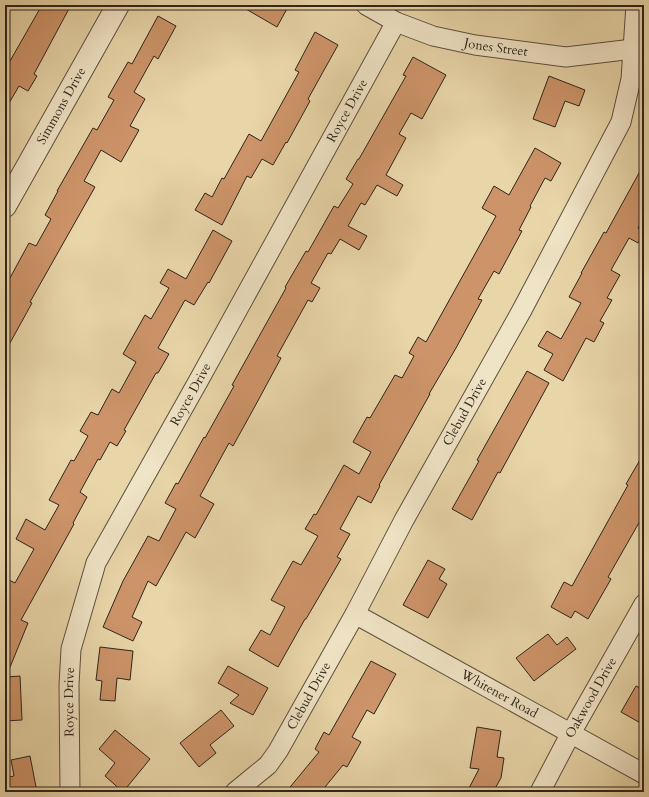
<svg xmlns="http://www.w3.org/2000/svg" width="649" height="797" font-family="Cardo,serif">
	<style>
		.building { fill: #cd9469; stroke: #2e241b }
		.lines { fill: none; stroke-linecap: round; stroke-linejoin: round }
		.minor-casing { stroke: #5c503e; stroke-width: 21 }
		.tertiary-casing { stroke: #5c503e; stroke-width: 24 }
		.minor { stroke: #f0e4c6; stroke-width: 19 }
		.tertiary { stroke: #f0e4c6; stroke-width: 22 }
		.labels { text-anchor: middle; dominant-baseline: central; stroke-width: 4; stroke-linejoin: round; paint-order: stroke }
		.street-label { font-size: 13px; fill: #2e241b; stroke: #f0e4c6 }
	</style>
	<rect width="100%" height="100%" fill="#e8d5a8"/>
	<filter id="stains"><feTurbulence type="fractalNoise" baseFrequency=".005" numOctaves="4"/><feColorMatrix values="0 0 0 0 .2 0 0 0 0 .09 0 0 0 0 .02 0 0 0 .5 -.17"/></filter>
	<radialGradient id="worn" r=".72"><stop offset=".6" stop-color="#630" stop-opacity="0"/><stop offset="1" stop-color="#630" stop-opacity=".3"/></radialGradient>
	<!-- building -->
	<g class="building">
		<polygon points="42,5 71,5 34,74 37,76 28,91 19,86 5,110 5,68 9,60 10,61"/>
		<polygon points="239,5 289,5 277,27"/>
		<polygon points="158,16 176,26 158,59 154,56 134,92 145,99 130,126 139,130 121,162 101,150 84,181 95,187 30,302 32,303 5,352 5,287 29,243 36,246 51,219 45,215 58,191 57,191 93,128 97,130 114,100 108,97 128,62 132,64"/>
		<polygon points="315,32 338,45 308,99 310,101 287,143 286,142 273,165 262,159 251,178 247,176 222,225 195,210 205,193 212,197 222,178 224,179 249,134 261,141 299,72 295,70"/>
		<polygon points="413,57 446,75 422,119 411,113 399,134 406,138 386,175 403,185 397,196 377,185 365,205 361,203 348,226 367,236 359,250 340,239 331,254 328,253 311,283 320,288 312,302 308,300 277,356 281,358 254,408 233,446 229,443 200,496 214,504 195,538 186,532 156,586 148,581 132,617 142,622 133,641 103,627 123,581 148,536 159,541 176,509 165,503 176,483 178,484 204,437 205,438 234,386 232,385 286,288 285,287 306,251 308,252 334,206 338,208 353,184 346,179 358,159 359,159 406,76 403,75"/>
		<polygon points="549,76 585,90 579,106 565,101 555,127 533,119"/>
		<polygon points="535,148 561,163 551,181 545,178 530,206 531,207 519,230 522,231 499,274 494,271 478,299 482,300 456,348 429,394 430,394 379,485 380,486 371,503 358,496 340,529 350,534 337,557 341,559 306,619 305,619 278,667 249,650 261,630 270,635 285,607 271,600 293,561 301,565 318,536 305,529 314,514 316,515 344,465 359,474 371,452 353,442 367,417 370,418 395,375 402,378 414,356 409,353 418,337 426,342 496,216 482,208 494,186 509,195"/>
		<polygon points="644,164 644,216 638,228 644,232 638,243 629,238 611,270 620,275 607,298 612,300 600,321 604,323 594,342 586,338 563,381 544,370 553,354 538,346 547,331 561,339 581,303 569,297 582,273 581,273 604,232 606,233"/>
		<polygon points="213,230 232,241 209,283 208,282 194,305 185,300 158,348 169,354 158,373 156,373 124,430 126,431 117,446 110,442 100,460 98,459 80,492 87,497 73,523 74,524 21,620 28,623 6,677 20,676 22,720 5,721 5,588 9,580 15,583 34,549 16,539 26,519 45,530 59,505 49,500 71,460 74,461 88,436 80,431 91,412 98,415 112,389 119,393 136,362 123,354 145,315 151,319 169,288 160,283 168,269 186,279"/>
		<polygon points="527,371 549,383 500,473 498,472 472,520 452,509 479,461 477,460"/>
		<polygon points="644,453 644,514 608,577 611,579 588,619 575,611 571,618 551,607 564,582 572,586 628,485 626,484"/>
		<polygon points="428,560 445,569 439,579 447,584 428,618 403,605"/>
		<polygon points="548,634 557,645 567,637 576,649 534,681 516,658"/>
		<polygon points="100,647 133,651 130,680 117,678 115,701 100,700 102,681 96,680"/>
		<polygon points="371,661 396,674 374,714 367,710 352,737 361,742 347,767 343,765 321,792 286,792 319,752 315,749 324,732 329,735"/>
		<polygon points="228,666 268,688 253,715 230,703 239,695 218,683"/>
		<polygon points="636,686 644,690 644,725 621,712"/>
		<polygon points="221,710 234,726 210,745 216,753 199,767 180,743"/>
		<polygon points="477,727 501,731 497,757 504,758 501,778 493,792 467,792 479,769 470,768"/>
		<polygon points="115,730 150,759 123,792 105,776 115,763 99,749"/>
		<polygon points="30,756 37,792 5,792 5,778 14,776 11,760"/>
	</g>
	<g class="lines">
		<defs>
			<g id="minor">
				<path id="s1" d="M366,5L396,22L433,36L475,45L566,57L633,49"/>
				<path id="s2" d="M355,614L644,774"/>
				<path id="s3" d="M70,792L69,685L71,649L96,563L200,378L396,22"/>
				<path id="s4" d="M235,792L268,765L278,751L355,614L404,520L522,310L621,122L631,79L636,5"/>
				<path id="s5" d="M540,792L571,733L644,604"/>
			</g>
			<g id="tertiary">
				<path id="s6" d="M5,206L118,5"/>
			</g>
		</defs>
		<!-- minor casing -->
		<use href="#minor" class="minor-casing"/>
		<!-- tertiary casing -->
		<use href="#tertiary" class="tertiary-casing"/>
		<!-- minor -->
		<use href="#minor" class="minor"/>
		<!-- tertiary -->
		<use href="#tertiary" class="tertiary"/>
	</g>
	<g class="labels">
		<!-- street labels -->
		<g class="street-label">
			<text stroke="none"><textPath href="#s1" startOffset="138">Jones Street</textPath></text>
			<text stroke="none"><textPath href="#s6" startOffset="115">Simmons Drive</textPath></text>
			<text stroke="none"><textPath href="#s3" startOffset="750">Royce Drive</textPath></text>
			<text stroke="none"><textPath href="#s3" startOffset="426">Royce Drive</textPath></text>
			<text stroke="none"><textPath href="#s4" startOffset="447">Clebud Drive</textPath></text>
			<text stroke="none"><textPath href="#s2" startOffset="165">Whitener Road</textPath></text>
			<text stroke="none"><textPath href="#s4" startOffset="123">Clebud Drive</textPath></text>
			<text stroke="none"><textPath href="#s5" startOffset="107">Oakwood Drive</textPath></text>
			<text stroke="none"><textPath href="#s3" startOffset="90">Royce Drive</textPath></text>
		</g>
	</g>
	<!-- margin -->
	<rect width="649" height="797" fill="none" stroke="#e8d5a8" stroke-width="20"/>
	<rect x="6" y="6" width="637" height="785" fill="none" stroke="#2e241b" stroke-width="2"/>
	<rect x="10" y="10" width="629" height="777" fill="none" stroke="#2e241b"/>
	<rect width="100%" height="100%" filter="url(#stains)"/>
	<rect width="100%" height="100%" fill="url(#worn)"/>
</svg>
